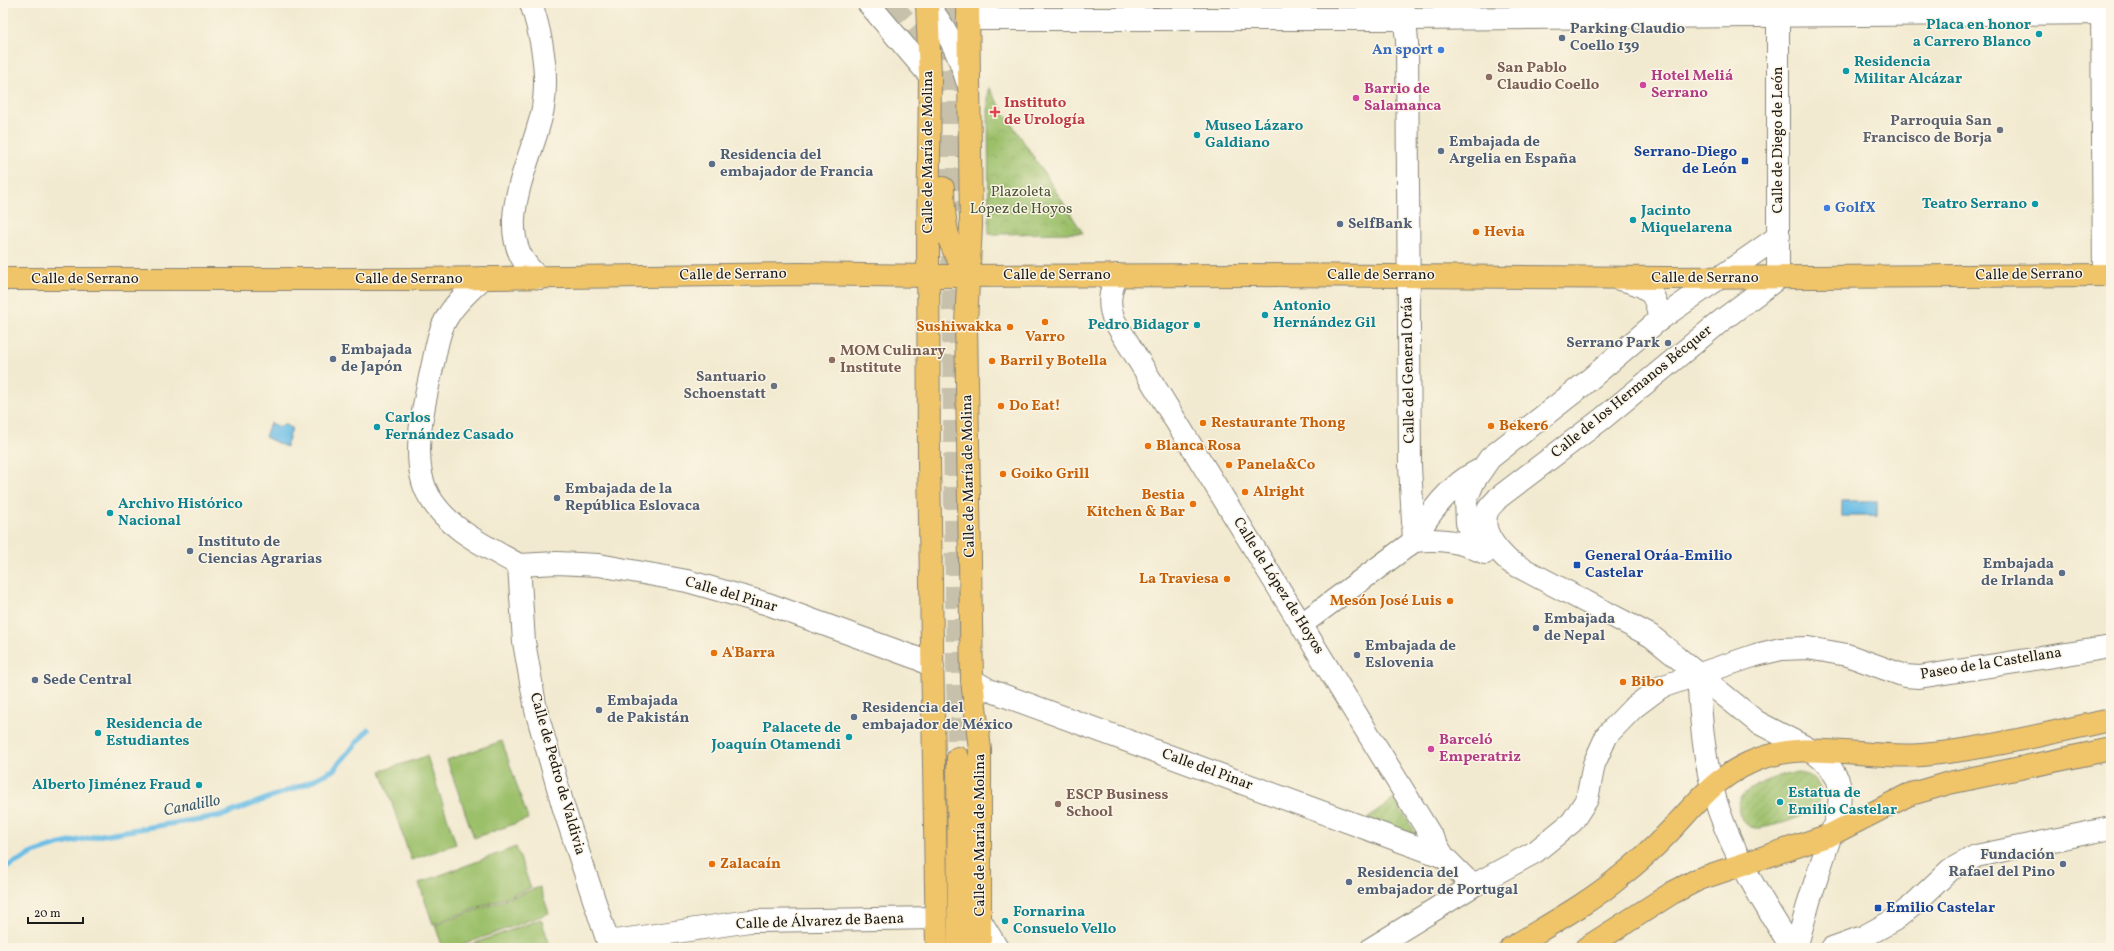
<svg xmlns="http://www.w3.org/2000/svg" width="2114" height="951" font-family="Vollkorn,serif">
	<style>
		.park { fill: url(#park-crowns); stroke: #5c6e43 }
		.garden { fill: url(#garden-furrows); stroke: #5c6e43 }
		.pitch { fill: #9cc06a; stroke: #5c6e43 }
		.water { fill: #6abde6; stroke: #436c81 }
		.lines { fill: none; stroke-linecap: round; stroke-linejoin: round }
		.stream { stroke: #6abde6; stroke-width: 5.5 }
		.major-tunnel { stroke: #c7c1ac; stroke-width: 22; stroke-dasharray: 22 11; stroke-linecap: butt }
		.minor-casing { stroke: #878376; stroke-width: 24 }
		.major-casing { stroke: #878376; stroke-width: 24 }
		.highway-casing { stroke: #878376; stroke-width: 24 }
		.minor { stroke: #fff; stroke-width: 22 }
		.major { stroke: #f0c469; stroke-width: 22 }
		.highway { stroke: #f0c469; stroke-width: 22 }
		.culture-dot { fill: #0f9aa8; stroke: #fcf5e5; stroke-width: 1.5 }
		.service-dot { fill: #5c6f8a; stroke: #fcf5e5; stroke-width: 1.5 }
		.shop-dot { fill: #3f7fe0; stroke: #fcf5e5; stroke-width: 1.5 }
		.education-dot { fill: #8d6e63; stroke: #fcf5e5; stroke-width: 1.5 }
		.hotel-dot { fill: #d1479c; stroke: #fcf5e5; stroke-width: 1.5 }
		.health-dot { fill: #e0444e; stroke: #fcf5e5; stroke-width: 1.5 }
		.worship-dot { fill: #6b7280; stroke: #fcf5e5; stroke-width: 1.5 }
		.transit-dot { fill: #1a4fb4; stroke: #fcf5e5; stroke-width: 1.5 }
		.food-dot { fill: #e8710a; stroke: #fcf5e5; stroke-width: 1.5 }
		.labels { text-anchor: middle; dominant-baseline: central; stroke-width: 3; stroke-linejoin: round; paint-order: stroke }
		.culture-label { font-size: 15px; font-weight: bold; fill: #0d838f; stroke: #fcf5e5; text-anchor: start }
		.service-label { font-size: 15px; font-weight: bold; fill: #4e5e75; stroke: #fcf5e5; text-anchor: start }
		.shop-label { font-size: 15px; font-weight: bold; fill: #366cbe; stroke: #fcf5e5; text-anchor: end }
		.education-label { font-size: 15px; font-weight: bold; fill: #785e54; stroke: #fcf5e5; text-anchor: start }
		.hotel-label { font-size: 15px; font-weight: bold; fill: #b23c85; stroke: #fcf5e5; text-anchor: start }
		.health-label { font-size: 15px; font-weight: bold; fill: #be3a42; stroke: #fcf5e5; text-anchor: start }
		.worship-label { font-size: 15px; font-weight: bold; fill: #5b616d; stroke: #fcf5e5; text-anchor: end }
		.street-label { font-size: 15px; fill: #1c1c1c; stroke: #fcf5e5 }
		.transit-label { font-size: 15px; font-weight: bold; fill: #164399; stroke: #fcf5e5; text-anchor: start }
		.park-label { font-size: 15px; fill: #495537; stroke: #fcf5e5 }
		.food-label { font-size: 15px; font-weight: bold; fill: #c56008; stroke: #fcf5e5; text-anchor: start }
		.water-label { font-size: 16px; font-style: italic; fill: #3b5c6d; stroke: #fcf5e5 }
	</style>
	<defs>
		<pattern id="park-crowns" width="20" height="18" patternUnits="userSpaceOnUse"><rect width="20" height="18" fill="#9cc06a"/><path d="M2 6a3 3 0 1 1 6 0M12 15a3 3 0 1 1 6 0" fill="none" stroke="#86a45b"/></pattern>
		<pattern id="garden-furrows" width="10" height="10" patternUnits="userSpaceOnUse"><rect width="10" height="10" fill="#9cc06a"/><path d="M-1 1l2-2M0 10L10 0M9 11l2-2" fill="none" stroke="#86a45b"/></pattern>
	</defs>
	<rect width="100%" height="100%" fill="#fcf5e5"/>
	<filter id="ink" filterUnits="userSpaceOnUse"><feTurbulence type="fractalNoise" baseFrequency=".025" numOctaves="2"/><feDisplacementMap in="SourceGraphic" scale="8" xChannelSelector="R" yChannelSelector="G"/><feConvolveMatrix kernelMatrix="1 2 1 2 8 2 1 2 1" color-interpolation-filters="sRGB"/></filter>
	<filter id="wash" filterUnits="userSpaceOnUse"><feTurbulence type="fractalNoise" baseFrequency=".012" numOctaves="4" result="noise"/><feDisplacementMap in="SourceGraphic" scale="16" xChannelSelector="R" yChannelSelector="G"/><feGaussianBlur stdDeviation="0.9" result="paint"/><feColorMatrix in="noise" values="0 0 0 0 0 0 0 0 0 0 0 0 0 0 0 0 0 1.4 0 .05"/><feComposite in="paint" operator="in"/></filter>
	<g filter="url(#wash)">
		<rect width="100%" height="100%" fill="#f2ead0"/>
		<!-- park -->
		<polygon class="park" points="988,87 1083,233 989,234"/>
		<!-- garden -->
		<g class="garden">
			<path d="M1797,772C1817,773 1831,796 1812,810C1802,817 1787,822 1775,825C1768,826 1759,830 1751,827C1737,821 1734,801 1746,792C1761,781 1780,776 1797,772Z"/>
			<polygon points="1394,799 1417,835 1367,819"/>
		</g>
		<!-- pitch -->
		<g class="pitch">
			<polygon points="502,741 528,819 474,838 447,760"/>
			<polygon points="427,756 456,844 411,860 381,771"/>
			<polygon points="516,847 531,888 433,924 419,883"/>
			<polygon points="540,887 549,913 454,948 443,948 435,925"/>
			<polygon points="541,919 551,948 462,948"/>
		</g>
		<!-- water -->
		<g class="water">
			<polygon points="270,423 281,427 283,424 292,428 286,447 265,437"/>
			<rect x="1842" y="501" width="35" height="15"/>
		</g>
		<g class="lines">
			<!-- stream -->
			<polyline class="stream" points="3,869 33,853 57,845 102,835 224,815 271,797 308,783 333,770 368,730"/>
		</g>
	</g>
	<g filter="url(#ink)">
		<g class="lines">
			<!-- major-tunnel -->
			<g class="major-tunnel">
				<polyline points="890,3 916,33 932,60"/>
				<polyline points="950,3 952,212"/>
				<polyline points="952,256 958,758"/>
			</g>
			<defs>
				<g id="minor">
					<path d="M531,3C542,37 549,72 543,108C534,159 484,236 540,278"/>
					<polyline points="868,3 930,76"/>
					<path d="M926,3C946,27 958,51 967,81"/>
					<polyline points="1403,3 1407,41 1410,466 1414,541"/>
					<path d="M1778,3V278L1721,321L1602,419L1498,498C1495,502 1490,506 1488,510C1478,530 1497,550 1510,562L1651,636L1757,722L1811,750L1829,765L1838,780L1840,789L1839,810L1810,898L1796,948"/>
					<polyline points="2102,3 2104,275"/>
					<polyline points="968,19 1405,19 2111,13"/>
					<path d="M1117,275C1110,291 1107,305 1115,322L1444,857L1466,879L1476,884"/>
					<path d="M483,278C471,289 456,302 448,316C438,331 436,351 432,368C424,404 409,462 429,496C449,530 486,546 519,565"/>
					<path d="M1619,279C1646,285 1657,290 1659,320"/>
					<path d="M1414,541C1440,538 1461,541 1485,553"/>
					<polyline points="1476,549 1467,523 1466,500 1474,481 1490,458 1583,385 1659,320 1779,236"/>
					<polyline points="519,565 557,563 599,565 687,581 768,604 919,659 933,667"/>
					<polyline points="519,565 524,642 536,710 564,809 608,942 608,948"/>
					<path d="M1302,624L1414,541C1427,515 1452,483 1478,471"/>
					<path d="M1698,675C1701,721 1704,767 1719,811C1736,860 1764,904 1792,948"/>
					<polyline points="972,680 989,690 1444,857"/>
					<polyline points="980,920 997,948"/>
					<polyline points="608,942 750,921 936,918"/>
					<polyline points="1372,948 1476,884 1535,852 1572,822 1587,799 1594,764 1607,735 1633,708 1661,687 1756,655 1781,649 1808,648 1847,655 1905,676 1919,677 2111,647"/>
					<polyline points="1832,948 1865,936 1894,920 1912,906 1950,870 1976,856 2111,828"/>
				</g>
				<g id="major">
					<polyline points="927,3 930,76 928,244 929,462 937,948"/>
					<polyline points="968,3 971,226 966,323 972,680 980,750 980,948"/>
					<path d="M943,188C944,227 946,242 968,275"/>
					<polyline points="3,279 409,279 801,274 928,276 1251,275 1668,278 2111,275"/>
					<polyline points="958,758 959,948"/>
				</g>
				<g id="highway">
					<path d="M1511,948C1548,925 1588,904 1621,876C1636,864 1652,850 1666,835C1694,807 1710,781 1749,763C1803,737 1865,760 1922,755C1986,749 2048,733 2111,720"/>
					<polyline points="1586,948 1672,893 1699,879 1830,835 1908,795 1949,783 2111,749"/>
				</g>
			</defs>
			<!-- minor casing -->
			<use href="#minor" class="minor-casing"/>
			<!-- major casing -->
			<use href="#major" class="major-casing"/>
			<!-- highway casing -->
			<use href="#highway" class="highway-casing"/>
			<!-- minor -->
			<use href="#minor" class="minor"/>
			<!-- major -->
			<use href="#major" class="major"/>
			<!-- highway -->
			<use href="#highway" class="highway"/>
		</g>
	</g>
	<!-- markers -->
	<g class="culture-dot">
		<circle cx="2039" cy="34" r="4"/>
		<circle cx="1846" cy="71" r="4"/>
		<circle cx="1197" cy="135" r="4"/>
		<circle cx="2035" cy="204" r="4"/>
		<circle cx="1633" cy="220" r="4"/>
		<circle cx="1265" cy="315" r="4"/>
		<circle cx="1197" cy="325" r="4"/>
		<circle cx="377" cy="427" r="4"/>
		<circle cx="110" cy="513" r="4"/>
		<circle cx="98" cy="733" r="4"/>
		<circle cx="849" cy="737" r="4"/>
		<circle cx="199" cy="785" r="4"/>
		<circle cx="1780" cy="802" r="4"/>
		<circle cx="1005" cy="921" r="4"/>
	</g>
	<g class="service-dot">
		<circle cx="1562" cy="38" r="4"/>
		<circle cx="1441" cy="151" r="4"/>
		<circle cx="712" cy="164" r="4"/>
		<circle cx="1340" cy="224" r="4"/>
		<circle cx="1668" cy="343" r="4"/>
		<circle cx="333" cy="359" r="4"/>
		<circle cx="557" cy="498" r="4"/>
		<circle cx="190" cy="551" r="4"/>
		<circle cx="2062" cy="573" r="4"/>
		<circle cx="1536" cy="628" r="4"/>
		<circle cx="1357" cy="655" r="4"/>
		<circle cx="35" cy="680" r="4"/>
		<circle cx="599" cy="710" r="4"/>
		<circle cx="854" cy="717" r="4"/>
		<circle cx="2063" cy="864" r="4"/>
		<circle cx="1349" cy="882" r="4"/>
	</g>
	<g class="shop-dot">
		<circle cx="1441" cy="50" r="4"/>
		<circle cx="1827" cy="208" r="4"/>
	</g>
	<g class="education-dot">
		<circle cx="1489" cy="77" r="4"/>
		<circle cx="832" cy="360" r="4"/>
		<circle cx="1058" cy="804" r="4"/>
	</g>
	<g class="hotel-dot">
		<circle cx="1643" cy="85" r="4"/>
		<circle cx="1356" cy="98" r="4"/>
		<circle cx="1431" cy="749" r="4"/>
	</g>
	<path class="health-dot" d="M993 106h4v4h4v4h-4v4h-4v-4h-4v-4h4z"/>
	<g class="worship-dot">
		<circle cx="2000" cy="130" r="4"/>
		<circle cx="774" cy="386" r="4"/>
	</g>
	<g class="transit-dot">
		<rect x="1741" y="157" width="8" height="8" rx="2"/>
		<rect x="1573" y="561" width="8" height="8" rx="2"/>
		<rect x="1874" y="904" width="8" height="8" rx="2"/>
	</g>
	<g class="food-dot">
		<circle cx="1476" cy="232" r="4"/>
		<circle cx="1045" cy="322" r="4"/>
		<circle cx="1010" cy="327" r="4"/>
		<circle cx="992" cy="361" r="4"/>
		<circle cx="1001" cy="406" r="4"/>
		<circle cx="1203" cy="423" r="4"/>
		<circle cx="1491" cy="426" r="4"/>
		<circle cx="1148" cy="446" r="4"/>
		<circle cx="1229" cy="465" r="4"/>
		<circle cx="1003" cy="474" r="4"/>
		<circle cx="1245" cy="492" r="4"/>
		<circle cx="1193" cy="504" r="4"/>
		<circle cx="1227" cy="579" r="4"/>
		<circle cx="1450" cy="601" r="4"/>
		<circle cx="714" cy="653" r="4"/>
		<circle cx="1623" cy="682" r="4"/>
		<circle cx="712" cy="864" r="4"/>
	</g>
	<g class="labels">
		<!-- culture labels -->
		<g class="culture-label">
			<text x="2031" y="25" text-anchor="end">Placa en honor<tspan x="2031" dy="17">a Carrero Blanco</tspan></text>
			<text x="1854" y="62">Residencia<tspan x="1854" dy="17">Militar Alcázar</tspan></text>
			<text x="1205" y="126">Museo Lázaro<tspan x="1205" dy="17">Galdiano</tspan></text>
			<text x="2027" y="204" text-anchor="end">Teatro Serrano</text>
			<text x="1641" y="211">Jacinto<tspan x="1641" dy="17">Miquelarena</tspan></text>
			<text x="1273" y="306">Antonio<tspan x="1273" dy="17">Hernández Gil</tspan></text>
			<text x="1189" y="325" text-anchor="end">Pedro Bidagor</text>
			<text x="385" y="418">Carlos<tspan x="385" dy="17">Fernández Casado</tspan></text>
			<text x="118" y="504">Archivo Histórico<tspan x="118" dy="17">Nacional</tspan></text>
			<text x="106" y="724">Residencia de<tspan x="106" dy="17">Estudiantes</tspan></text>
			<text x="841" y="728" text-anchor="end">Palacete de<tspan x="841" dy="17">Joaquín Otamendi</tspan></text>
			<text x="191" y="785" text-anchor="end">Alberto Jiménez Fraud</text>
			<text x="1788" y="793">Estatua de<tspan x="1788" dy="17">Emilio Castelar</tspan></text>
			<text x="1013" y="912">Fornarina<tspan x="1013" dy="17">Consuelo Vello</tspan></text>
		</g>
		<!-- service labels -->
		<g class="service-label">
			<text x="1570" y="29">Parking Claudio<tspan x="1570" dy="17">Coello 139</tspan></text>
			<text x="1449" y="142">Embajada de<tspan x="1449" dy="17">Argelia en España</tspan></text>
			<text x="720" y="155">Residencia del<tspan x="720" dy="17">embajador de Francia</tspan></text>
			<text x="1348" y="224">SelfBank</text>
			<text x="1660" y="343" text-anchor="end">Serrano Park</text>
			<text x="341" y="350">Embajada<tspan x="341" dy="17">de Japón</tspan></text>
			<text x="565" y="489">Embajada de la<tspan x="565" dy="17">República Eslovaca</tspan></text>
			<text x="198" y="542">Instituto de<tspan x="198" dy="17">Ciencias Agrarias</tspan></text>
			<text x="2054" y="564" text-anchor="end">Embajada<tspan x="2054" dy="17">de Irlanda</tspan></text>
			<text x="1544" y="619">Embajada<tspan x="1544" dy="17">de Nepal</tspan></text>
			<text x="1365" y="646">Embajada de<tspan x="1365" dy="17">Eslovenia</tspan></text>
			<text x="43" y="680">Sede Central</text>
			<text x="607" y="701">Embajada<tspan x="607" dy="17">de Pakistán</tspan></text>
			<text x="862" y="708">Residencia del<tspan x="862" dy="17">embajador de México</tspan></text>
			<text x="2055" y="855" text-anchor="end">Fundación<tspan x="2055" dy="17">Rafael del Pino</tspan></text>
			<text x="1357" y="873">Residencia del<tspan x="1357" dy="17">embajador de Portugal</tspan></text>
		</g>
		<!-- shop labels -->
		<g class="shop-label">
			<text x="1433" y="50">An sport</text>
			<text x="1835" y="208" text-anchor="start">GolfX</text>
		</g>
		<!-- education labels -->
		<g class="education-label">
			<text x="1497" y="68">San Pablo<tspan x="1497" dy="17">Claudio Coello</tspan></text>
			<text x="840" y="351">MOM Culinary<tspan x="840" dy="17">Institute</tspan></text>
			<text x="1066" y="795">ESCP Business<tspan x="1066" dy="17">School</tspan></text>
		</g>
		<!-- hotel labels -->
		<g class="hotel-label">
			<text x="1651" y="76">Hotel Meliá<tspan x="1651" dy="17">Serrano</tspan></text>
			<text x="1364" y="89">Barrio de<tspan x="1364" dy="17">Salamanca</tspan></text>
			<text x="1439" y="740">Barceló<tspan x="1439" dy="17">Emperatriz</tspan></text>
		</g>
		<!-- health labels -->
		<g class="health-label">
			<text x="1004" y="103">Instituto<tspan x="1004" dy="17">de Urología</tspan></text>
		</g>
		<!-- worship labels -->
		<g class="worship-label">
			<text x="1992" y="121">Parroquia San<tspan x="1992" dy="17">Francisco de Borja</tspan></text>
			<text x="766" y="377">Santuario<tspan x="766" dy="17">Schoenstatt</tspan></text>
		</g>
		<!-- street labels -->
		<g class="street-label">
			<text transform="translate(1778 140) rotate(-90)">Calle de Diego de León</text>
			<text transform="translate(928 152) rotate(-90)">Calle de María de Molina</text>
			<text transform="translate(733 275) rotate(-1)">Calle de Serrano</text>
			<text x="1057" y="275">Calle de Serrano</text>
			<text x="1381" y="275">Calle de Serrano</text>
			<text transform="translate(2029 275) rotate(-1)">Calle de Serrano</text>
			<text x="1705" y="278">Calle de Serrano</text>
			<text x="85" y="279">Calle de Serrano</text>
			<text x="409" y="279">Calle de Serrano</text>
			<text transform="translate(1409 370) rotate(-91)">Calle del General Oráa</text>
			<text transform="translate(1632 392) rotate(-39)">Calle de los Hermanos Bécquer</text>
			<text transform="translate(969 476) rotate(-91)">Calle de María de Molina</text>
			<text transform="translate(1278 586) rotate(58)">Calle de López de Hoyos</text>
			<text transform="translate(731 595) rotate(16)">Calle del Pinar</text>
			<text transform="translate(1991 664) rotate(-9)">Paseo de la Castellana</text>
			<text transform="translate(1207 770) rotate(20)">Calle del Pinar</text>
			<text transform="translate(557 774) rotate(74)">Calle de Pedro de Valdivia</text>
			<text transform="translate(980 835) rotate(-90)">Calle de María de Molina</text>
			<text transform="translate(820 922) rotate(-2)">Calle de Álvarez de Baena</text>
		</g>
		<!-- transit labels -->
		<g class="transit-label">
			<text x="1737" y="152" text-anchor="end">Serrano-Diego<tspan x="1737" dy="17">de León</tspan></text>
			<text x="1585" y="556">General Oráa-Emilio<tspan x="1585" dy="17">Castelar</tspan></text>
			<text x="1886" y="908">Emilio Castelar</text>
		</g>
		<!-- park labels -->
		<g class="park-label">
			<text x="1021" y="192">Plazoleta<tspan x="1021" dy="17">López de Hoyos</tspan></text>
		</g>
		<!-- food labels -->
		<g class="food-label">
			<text x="1484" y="232">Hevia</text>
			<text x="1002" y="327" text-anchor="end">Sushiwakka</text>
			<text x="1045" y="337" text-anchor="middle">Varro</text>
			<text x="1000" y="361">Barril y Botella</text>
			<text x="1009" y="406">Do Eat!</text>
			<text x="1211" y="423">Restaurante Thong</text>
			<text x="1499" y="426">Beker6</text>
			<text x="1156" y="446">Blanca Rosa</text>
			<text x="1237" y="465">Panela&amp;Co</text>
			<text x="1011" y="474">Goiko Grill</text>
			<text x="1253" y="492">Alright</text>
			<text x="1185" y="495" text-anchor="end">Bestia<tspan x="1185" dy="17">Kitchen &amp; Bar</tspan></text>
			<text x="1219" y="579" text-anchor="end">La Traviesa</text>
			<text x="1442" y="601" text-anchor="end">Mesón José Luis</text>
			<text x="722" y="653">A'Barra</text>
			<text x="1631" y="682">Bibo</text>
			<text x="720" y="864">Zalacaín</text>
		</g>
		<!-- water labels -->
		<g class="water-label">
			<text transform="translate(192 806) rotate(-11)">Canalillo</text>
		</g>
	</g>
	<!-- margin -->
	<rect width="2114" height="951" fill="none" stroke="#fcf5e5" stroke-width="16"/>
	<!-- scale -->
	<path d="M28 917v6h55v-6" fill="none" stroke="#1c1c1c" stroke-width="2"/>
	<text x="34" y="917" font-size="12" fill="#1c1c1c" stroke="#fcf5e5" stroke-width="3" paint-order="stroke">20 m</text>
</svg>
